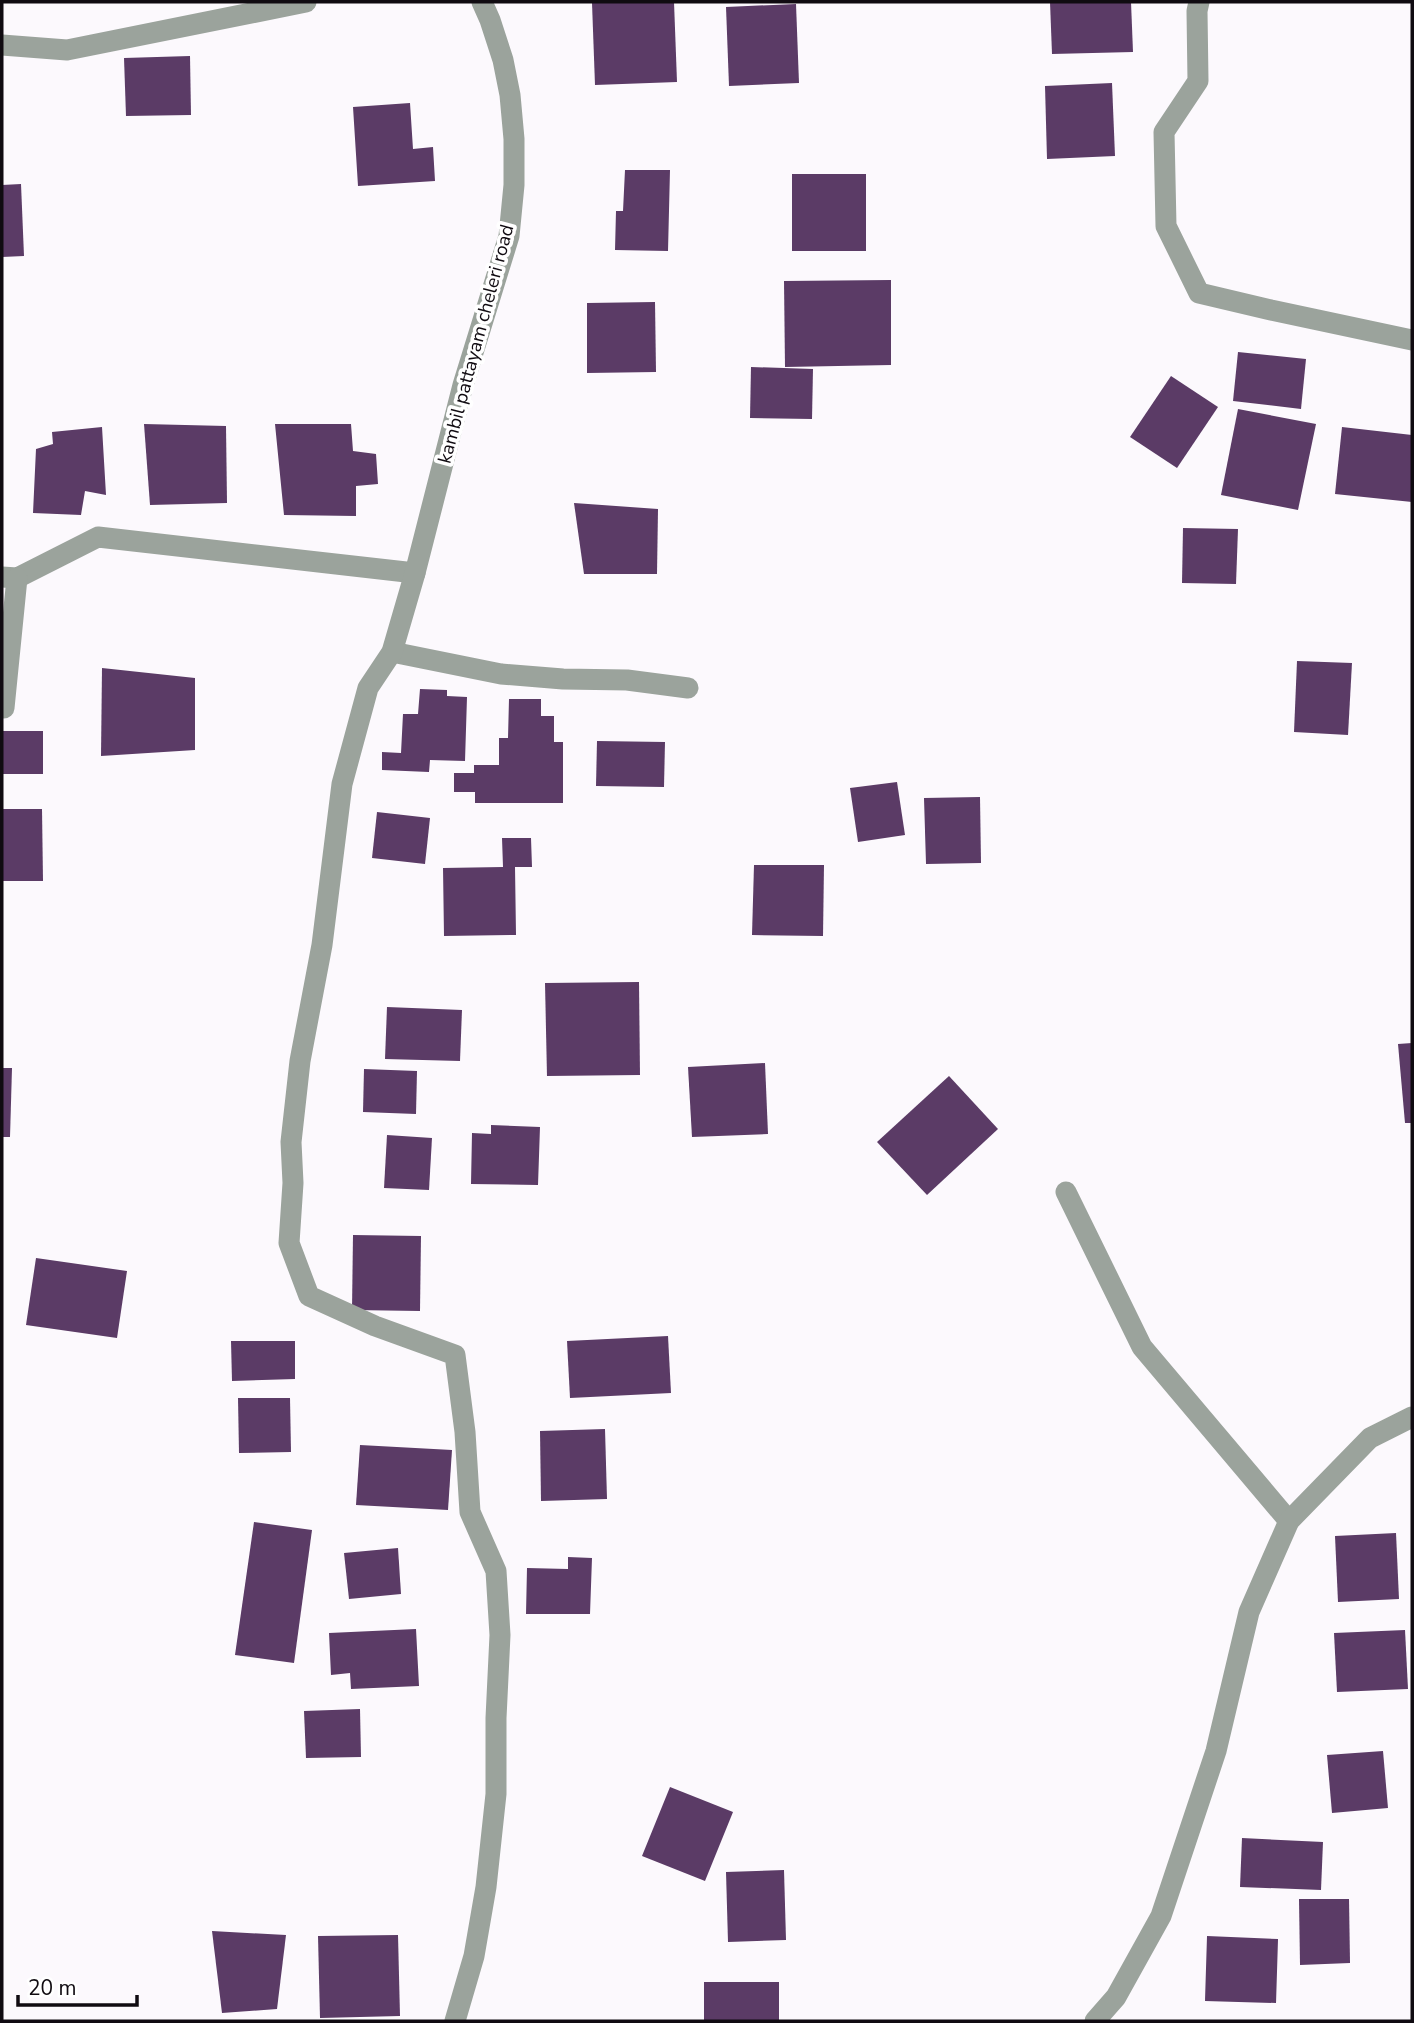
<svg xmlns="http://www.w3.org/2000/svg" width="1414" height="2023" font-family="'Nunito Sans',sans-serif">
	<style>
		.building { fill: #5b3b66 }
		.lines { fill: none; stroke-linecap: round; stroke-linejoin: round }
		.minor { stroke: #9ba39c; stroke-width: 21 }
		.labels { text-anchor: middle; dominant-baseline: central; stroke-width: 7; stroke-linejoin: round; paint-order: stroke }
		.street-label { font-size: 19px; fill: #100b11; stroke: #fff }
	</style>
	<rect width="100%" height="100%" fill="#fcf9fd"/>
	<!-- building -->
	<g class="building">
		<polygon points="674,2 677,82 595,85 592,3"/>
		<polygon points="1050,2 1131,2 1133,52 1052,54"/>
		<polygon points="796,4 799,83 729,86 726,7"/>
		<polygon points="190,56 191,115 126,116 124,58"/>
		<polygon points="1112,83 1115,156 1047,159 1045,86"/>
		<polygon points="410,103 413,149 433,147 435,181 358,186 353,107"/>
		<polygon points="625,170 670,170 668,251 615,250 616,211 623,211"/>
		<rect x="792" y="174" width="74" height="77"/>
		<polygon points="21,184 24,256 2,257 2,185"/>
		<polygon points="891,280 891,365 785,367 784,281"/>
		<polygon points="655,302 656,372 587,373 587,303"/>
		<polygon points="1238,352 1306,359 1301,409 1233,401"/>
		<polygon points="751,367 813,369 812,419 750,418"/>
		<polygon points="1171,376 1218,407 1177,468 1130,437"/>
		<polygon points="1238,409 1316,424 1298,510 1221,495"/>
		<polygon points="144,424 226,426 227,503 150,505"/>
		<polygon points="275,424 351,424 353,451 376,454 378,484 356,486 356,516 284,515"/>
		<polygon points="102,427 106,495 85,491 81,515 33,513 36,449 53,444 52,432"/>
		<polygon points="1342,427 1412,435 1412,502 1335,494"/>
		<polygon points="574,503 658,509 657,574 584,574"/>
		<polygon points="1183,528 1238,529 1236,584 1182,583"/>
		<polygon points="1297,661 1352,663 1348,735 1294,732"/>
		<polygon points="102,668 195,678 195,750 101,756"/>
		<polygon points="420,689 447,690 447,696 467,697 465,761 430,760 429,772 382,770 382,752 401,753 403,714 418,714"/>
		<polygon points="509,699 541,699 541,716 554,716 554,742 563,742 563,803 475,803 475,792 454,792 454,773 474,773 474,765 499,765 499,738 508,738"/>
		<rect x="2" y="731" width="41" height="43"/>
		<polygon points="597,741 665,742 664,787 596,786"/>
		<polygon points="897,782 905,835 858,842 850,788"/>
		<polygon points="980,797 981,863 926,864 924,798"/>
		<polygon points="2,809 42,809 43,881 2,881"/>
		<polygon points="377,812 430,818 425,864 372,858"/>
		<polygon points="502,838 531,838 532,867 515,867 516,935 444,936 443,868 503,867"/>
		<polygon points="754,865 824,865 823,936 752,935"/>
		<polygon points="639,982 640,1075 547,1076 545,983"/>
		<polygon points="387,1007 462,1010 460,1061 385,1059"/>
		<polygon points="1412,1043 1412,1123 1405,1123 1398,1044"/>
		<polygon points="765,1063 768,1134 692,1137 688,1067"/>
		<polygon points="2,1068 12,1068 10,1137 2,1137"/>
		<polygon points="364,1069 417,1071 416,1114 363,1112"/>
		<polygon points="949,1076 998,1129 927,1195 877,1142"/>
		<polygon points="491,1125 540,1127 538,1185 471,1184 472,1133 491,1134"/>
		<polygon points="387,1135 432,1138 429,1190 384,1188"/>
		<polygon points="353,1235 421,1236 420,1311 352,1310"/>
		<polygon points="36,1258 127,1271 117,1338 26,1325"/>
		<polygon points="668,1336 671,1393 570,1398 567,1341"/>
		<polygon points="231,1341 295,1341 295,1379 232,1381"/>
		<polygon points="238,1398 290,1398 291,1452 239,1453"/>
		<polygon points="605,1429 607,1499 541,1501 540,1431"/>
		<polygon points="360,1445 452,1450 448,1510 356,1505"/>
		<polygon points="254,1522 312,1530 294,1663 235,1655"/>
		<polygon points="1396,1533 1399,1599 1338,1602 1335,1536"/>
		<polygon points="398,1548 401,1594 349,1599 344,1553"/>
		<polygon points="568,1557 592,1558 590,1614 526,1614 527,1568 568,1569"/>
		<polygon points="416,1629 419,1686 351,1689 350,1673 331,1675 329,1633"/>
		<polygon points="1405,1630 1408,1689 1337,1692 1334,1633"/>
		<polygon points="360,1709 361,1757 306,1758 304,1711"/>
		<polygon points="1383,1751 1388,1808 1332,1813 1327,1755"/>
		<polygon points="670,1787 733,1812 705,1881 642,1856"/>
		<polygon points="1242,1838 1323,1842 1321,1890 1240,1887"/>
		<polygon points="784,1870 786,1940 728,1942 726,1872"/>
		<polygon points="1299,1899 1349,1899 1350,1963 1300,1965"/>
		<polygon points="212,1931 286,1935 277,2009 222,2013"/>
		<polygon points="398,1935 400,2016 320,2018 318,1936"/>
		<polygon points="1207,1936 1278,1939 1276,2003 1205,2001"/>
		<rect x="704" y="1982" width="75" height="39"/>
	</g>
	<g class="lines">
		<!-- minor -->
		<g class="minor">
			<polyline points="1199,2 1197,11 1198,81 1164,132 1166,226 1199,293 1271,310 1412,340"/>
			<polyline points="2,45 67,50 306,2"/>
			<polyline points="2,577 17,578 98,537 415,573"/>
			<polyline points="392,652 501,674 563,679 627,680 688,688"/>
			<polyline points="2,708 4,708 17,578"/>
			<polyline points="1066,1192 1142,1347 1289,1521"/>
			<polyline points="455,2021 474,1956 486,1887 496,1794 496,1718 500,1635 496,1571 470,1512 465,1432 455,1355 375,1326 309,1296 289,1243 293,1183 291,1142 300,1061 322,945 342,784 368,688 392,652 415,573 463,385 509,236 514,185 514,139 510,95 503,60 490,20 482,2"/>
			<polyline points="1095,2021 1116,1997 1161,1916 1216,1751 1249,1612 1289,1521 1370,1438 1412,1417"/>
		</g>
	</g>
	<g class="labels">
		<!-- street labels -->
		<g class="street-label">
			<text transform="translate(476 344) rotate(-75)">kambil pattayam cheleri road</text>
		</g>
	</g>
	<!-- border -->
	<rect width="1414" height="2023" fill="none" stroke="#100b11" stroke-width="7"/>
	<!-- scale -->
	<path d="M18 1995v10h119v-10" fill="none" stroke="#100b11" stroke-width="3.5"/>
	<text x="28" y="1995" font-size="21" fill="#100b11" stroke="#ffffff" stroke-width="5" paint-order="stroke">20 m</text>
</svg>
